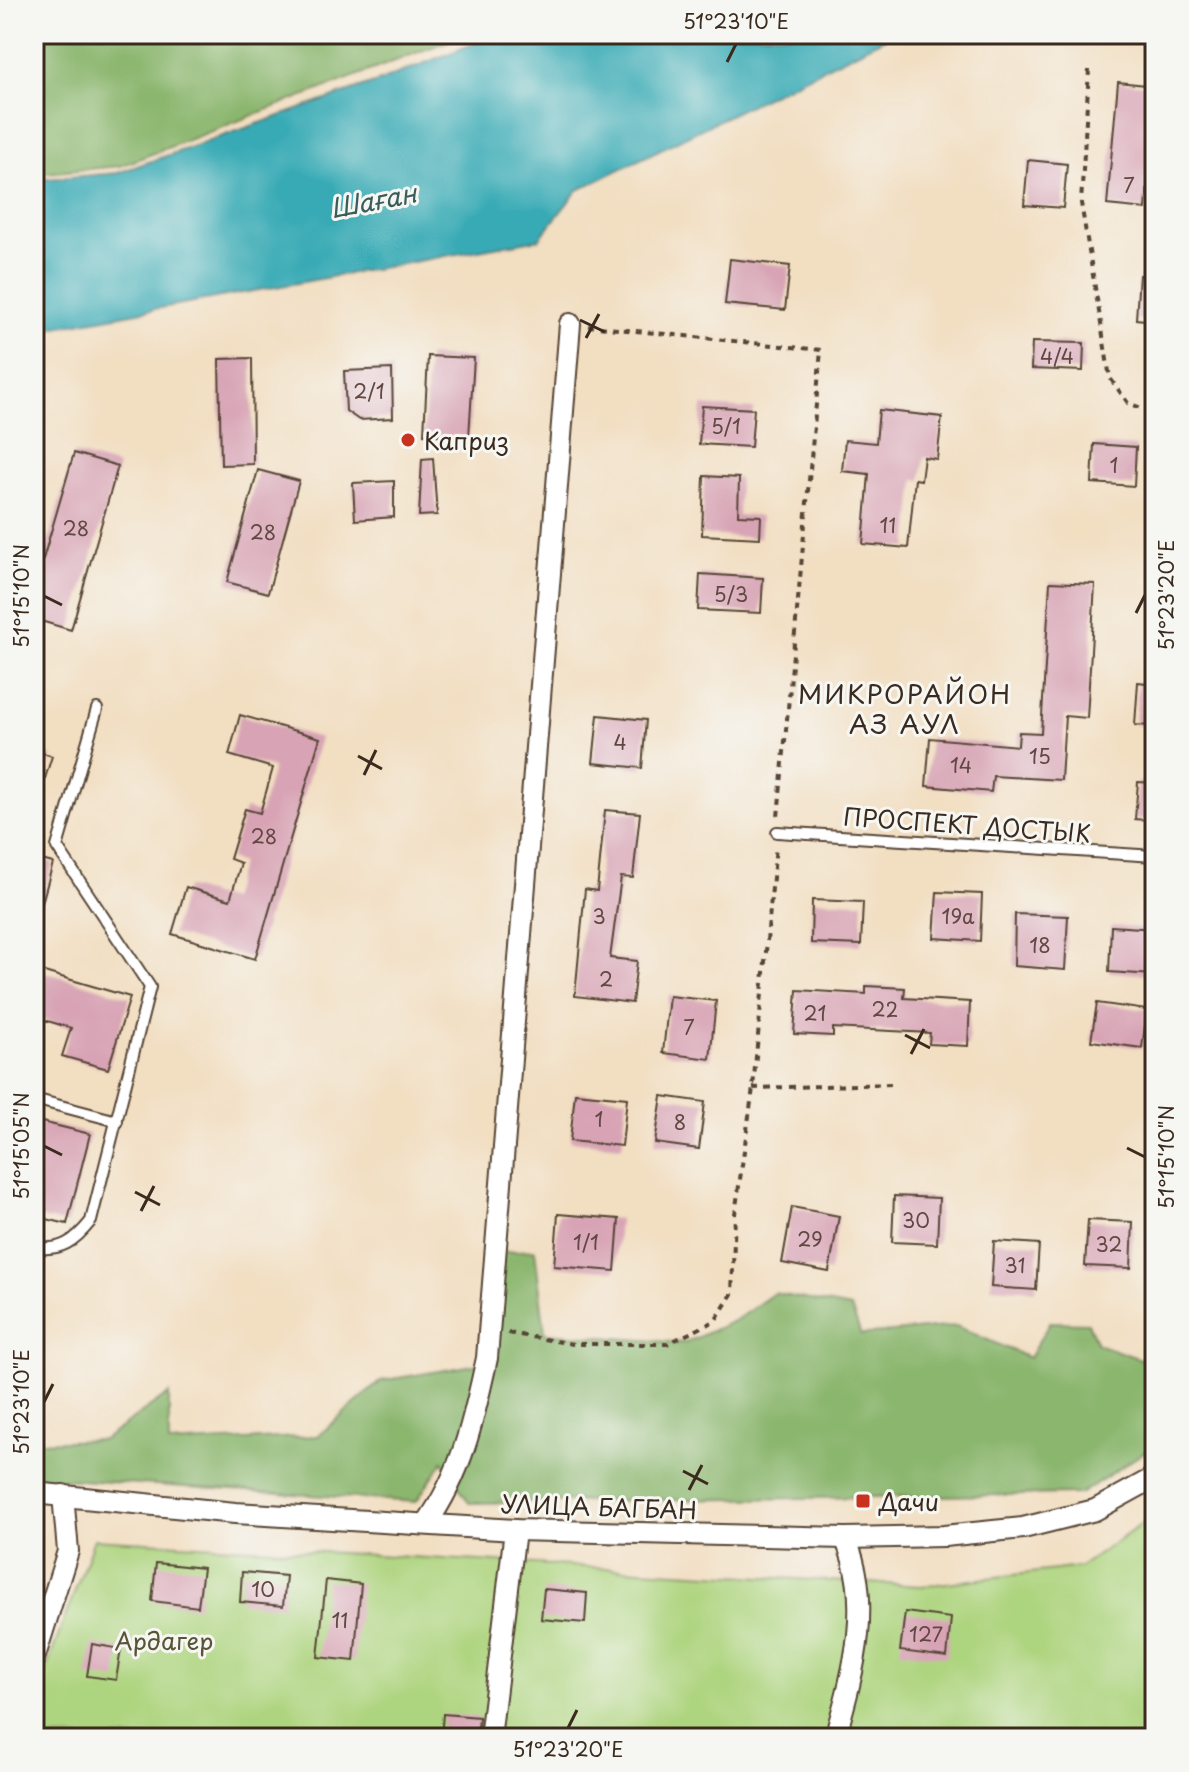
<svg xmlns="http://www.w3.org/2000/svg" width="1189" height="1772" font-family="'Playpen Sans',sans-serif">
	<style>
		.green { fill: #add47e; stroke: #747f4e; stroke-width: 2 }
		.forest { fill: #8ab66d; stroke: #627046; stroke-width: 2 }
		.water { fill: #39aab5; stroke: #3a6a6a; stroke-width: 2 }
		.building { fill: #d8a4b5 }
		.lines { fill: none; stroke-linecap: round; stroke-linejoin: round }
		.lane-casing { stroke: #564536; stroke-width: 14 }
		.street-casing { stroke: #564536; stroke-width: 24 }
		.path { stroke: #564536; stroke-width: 4; stroke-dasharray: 6 6; stroke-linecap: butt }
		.lane { stroke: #fff; stroke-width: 10 }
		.street { stroke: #fff; stroke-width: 20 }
		.ticks { fill: none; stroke: #3b2a1e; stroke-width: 3 }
		.poi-dot { fill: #c8321e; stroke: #f6f6f2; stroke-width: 3 }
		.labels { text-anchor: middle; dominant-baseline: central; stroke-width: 6; stroke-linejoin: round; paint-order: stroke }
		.number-label { font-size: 20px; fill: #624844 }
		.poi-label { font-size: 24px; fill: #3b2a1e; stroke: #f6f6f2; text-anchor: start }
		.street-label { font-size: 24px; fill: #3b2a1e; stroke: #f6f6f2 }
		.park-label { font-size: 24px; fill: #585436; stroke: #f6f6f2 }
		.water-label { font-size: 26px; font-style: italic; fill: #3a5d5a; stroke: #f6f6f2 }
		.neighbourhood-label { font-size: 26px; letter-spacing: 2px; fill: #3b2a1e; stroke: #f6f6f2 }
		.neatline { fill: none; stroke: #3b2a1e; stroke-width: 3 }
		.ticks-label { font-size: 20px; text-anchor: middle; fill: #3b2a1e }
	</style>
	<rect width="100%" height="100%" fill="#f6f6f2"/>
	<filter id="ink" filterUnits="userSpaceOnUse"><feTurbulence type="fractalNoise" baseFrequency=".0125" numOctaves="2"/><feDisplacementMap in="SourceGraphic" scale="16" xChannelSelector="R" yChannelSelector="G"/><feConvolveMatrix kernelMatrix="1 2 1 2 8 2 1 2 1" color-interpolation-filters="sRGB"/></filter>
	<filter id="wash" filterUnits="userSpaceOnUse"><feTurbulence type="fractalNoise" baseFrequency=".006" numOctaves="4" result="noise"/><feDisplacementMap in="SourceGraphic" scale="32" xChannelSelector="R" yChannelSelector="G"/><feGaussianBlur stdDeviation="1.8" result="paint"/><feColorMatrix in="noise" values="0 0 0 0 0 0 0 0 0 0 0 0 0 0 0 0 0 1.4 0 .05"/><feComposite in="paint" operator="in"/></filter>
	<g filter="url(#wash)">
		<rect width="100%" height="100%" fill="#f2dec1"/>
		<!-- green -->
		<polygon class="green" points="1155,1515 1155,1738 34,1738 34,1702 94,1539 921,1586 1080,1567"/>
		<!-- forest -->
		<g class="forest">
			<polygon points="34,34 466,34 120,166 34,174"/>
			<polygon points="535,1250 545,1333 685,1343 736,1320 774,1293 851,1308 861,1335 956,1326 1029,1358 1050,1322 1088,1323 1097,1344 1155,1364 1155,1445 1080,1494 469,1503 443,1461 416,1502 34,1477 34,1442 103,1440 169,1394 169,1444 318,1436 381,1381 497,1361 502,1252"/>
		</g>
		<!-- water -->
		<polygon class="water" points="498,34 893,34 578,190 539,239 34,331 34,180 117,173 377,82"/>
		<g id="blocks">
			<!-- building -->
			<g class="building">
				<polygon points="1118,82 1155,86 1146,209 1107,205"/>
				<polygon points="1028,160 1067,164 1063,208 1024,205"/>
				<polygon points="730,259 790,266 785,310 725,304"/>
				<polygon points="1139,275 1155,276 1155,321 1136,319"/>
				<polygon points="1032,342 1084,343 1083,371 1031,369"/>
				<polygon points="428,356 474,358 469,437 424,434"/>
				<polygon points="252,358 253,464 221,465 219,359"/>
				<polygon points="392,369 393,418 359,420 346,411 344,371"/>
				<polygon points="702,406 754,409 751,447 699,444"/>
				<polygon points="879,410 942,417 937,459 924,457 921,480 915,479 908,548 863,544 869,474 842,471 845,440 876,443"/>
				<polygon points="1094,444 1136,447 1134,486 1092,483"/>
				<polygon points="74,453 118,466 71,630 34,619 34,590"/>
				<polygon points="433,458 437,515 419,516 422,459"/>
				<polygon points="258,470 299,481 268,593 227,582"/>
				<polygon points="704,476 739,478 738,515 761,516 760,538 702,535"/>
				<polygon points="394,481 394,517 355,520 353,483"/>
				<polygon points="700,574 763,578 761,613 698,610"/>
				<polygon points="1050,582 1095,584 1087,718 1065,716 1061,780 993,776 991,792 926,786 930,738 1018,746 1019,732 1041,733"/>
				<polygon points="1138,682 1155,684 1155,726 1135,725"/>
				<polygon points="240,715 320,738 255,959 172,934 186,887 230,900 241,863 230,859 245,809 260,813 273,768 229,755"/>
				<polygon points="598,715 646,720 642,768 593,763"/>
				<polygon points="34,750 52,756 38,801 34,800"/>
				<polygon points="1138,782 1155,783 1155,821 1135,819"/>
				<polygon points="605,810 640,813 633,878 621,877 610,958 637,961 632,1003 575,996 585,889 597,891"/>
				<polygon points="34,858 53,863 39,914 34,913"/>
				<polygon points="937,892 982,894 980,941 934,938"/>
				<polygon points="812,900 863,902 861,945 811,943"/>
				<polygon points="1015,914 1068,916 1065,970 1014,966"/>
				<polygon points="1111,926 1155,929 1154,975 1109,972"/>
				<polygon points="34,969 130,997 108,1069 62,1056 71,1028 34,1017"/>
				<polygon points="866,986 905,988 904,998 970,1002 968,1046 929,1044 930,1033 833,1028 833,1036 794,1034 797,990 866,994"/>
				<polygon points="669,996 716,1001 710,1059 663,1053"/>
				<polygon points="1097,1003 1147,1010 1142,1048 1091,1041"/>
				<polygon points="575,1093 627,1098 622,1146 570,1141"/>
				<polygon points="662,1096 705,1102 699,1149 655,1143"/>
				<polygon points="38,1121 90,1134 67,1224 34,1216 34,1138"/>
				<polygon points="894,1196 939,1198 937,1244 892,1242"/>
				<polygon points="792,1207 839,1216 829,1272 782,1263"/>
				<polygon points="558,1214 619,1219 615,1271 554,1266"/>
				<polygon points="1088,1220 1133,1222 1131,1268 1085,1266"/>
				<polygon points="994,1241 1039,1244 1036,1290 991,1287"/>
				<polygon points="156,1563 203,1568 198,1607 152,1601"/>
				<polygon points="242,1572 286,1576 283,1606 240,1602"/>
				<polygon points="326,1580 361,1584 354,1661 318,1657"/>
				<polygon points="544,1589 587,1593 585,1623 541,1619"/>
				<polygon points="905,1612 951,1618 947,1657 900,1651"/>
				<polygon points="92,1644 121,1649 116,1680 87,1676"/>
				<polygon points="443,1714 479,1717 477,1738 441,1738"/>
			</g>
		</g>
	</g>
	<g filter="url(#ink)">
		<use href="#blocks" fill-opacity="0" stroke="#564536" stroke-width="2"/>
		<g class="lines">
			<defs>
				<g id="lane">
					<polyline points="777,832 1155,856"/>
					<polyline points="34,1099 117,1121"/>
					<path d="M34,1247C61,1252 75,1241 91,1221L150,987L57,847L97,709"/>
				</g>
				<g id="street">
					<polyline points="34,1493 235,1513 515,1530 845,1538 944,1536 1023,1528 1095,1510 1155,1477"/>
					<path d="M426,1524C462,1474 474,1418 487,1358L570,324"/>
					<polyline points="34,1659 68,1551 63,1495"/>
					<polyline points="490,1738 515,1530"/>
					<path d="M835,1738C853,1673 874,1603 845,1538"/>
				</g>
			</defs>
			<!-- lane casing -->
			<use href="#lane" class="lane-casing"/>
			<!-- street casing -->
			<use href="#street" class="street-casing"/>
			<!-- path -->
			<g class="path">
				<polyline points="1089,70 1081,203 1110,378 1128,403 1155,413"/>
				<polyline points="588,326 821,350 778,817"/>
				<polyline points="753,1088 894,1084"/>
				<polyline points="508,1333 573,1344 667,1344 715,1321 732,1294 735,1214 753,1088 776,846"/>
			</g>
			<!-- lane -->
			<use href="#lane" class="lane"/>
			<!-- street -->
			<use href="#street" class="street"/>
		</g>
	</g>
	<!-- ticks -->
	<path class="ticks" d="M727,62L736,44M580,320L605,332M586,338L599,314M44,596L62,605M1136,613L1145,595M358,756L382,769M364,775L376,750M905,1035L930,1048M911,1054L924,1029M44,1146L62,1155M1127,1148L1145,1157M135,1192L160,1205M141,1211L154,1186M44,1402L53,1384M683,1471L708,1484M689,1490L702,1465M568,1728L577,1710"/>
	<!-- markers -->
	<g class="poi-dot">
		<circle cx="408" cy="440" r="8"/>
		<rect x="855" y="1493" width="16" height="16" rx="4"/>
	</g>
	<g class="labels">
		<!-- number labels -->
		<g class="number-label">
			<text x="1129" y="185">7</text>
			<text x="1057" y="356">4/4</text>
			<text x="369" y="391">2/1</text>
			<text x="726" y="426">5/1</text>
			<text x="1114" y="465">1</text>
			<text x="888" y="525">11</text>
			<text x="76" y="528">28</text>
			<text x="263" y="532">28</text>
			<text x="731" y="594">5/3</text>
			<text x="620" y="742">4</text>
			<text x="1040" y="756">15</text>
			<text x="961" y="765">14</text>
			<text x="264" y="836">28</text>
			<text x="599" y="916">3</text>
			<text x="958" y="916">19а</text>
			<text x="1040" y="945">18</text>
			<text x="606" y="979">2</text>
			<text x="885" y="1009">22</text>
			<text x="815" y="1013">21</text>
			<text x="689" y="1027">7</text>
			<text x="599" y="1119">1</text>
			<text x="680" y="1122">8</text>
			<text x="916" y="1220">30</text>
			<text x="810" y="1239">29</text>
			<text x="586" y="1242">1/1</text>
			<text x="1109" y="1244">32</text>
			<text x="1015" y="1265">31</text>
			<text x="263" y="1589">10</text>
			<text x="340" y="1620">11</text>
			<text x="926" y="1634">127</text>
		</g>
		<!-- poi labels -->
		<g class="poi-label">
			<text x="424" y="440">Каприз</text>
			<text x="879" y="1501">Дачи</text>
		</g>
		<!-- street labels -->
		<g class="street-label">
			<text transform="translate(967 824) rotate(4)">ПРОСПЕКТ ДОСТЫК</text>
			<text transform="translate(599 1506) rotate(2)">УЛИЦА БАГБАН</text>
		</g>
		<!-- park labels -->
		<g class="park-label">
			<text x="164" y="1640">Ардагер</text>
		</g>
		<!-- water labels -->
		<g class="water-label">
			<text transform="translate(373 200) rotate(-11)">Шаған</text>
		</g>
		<!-- neighbourhood labels -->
		<g class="neighbourhood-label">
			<text x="905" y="693">МИКРОРАЙОН<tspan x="905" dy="30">АЗ АУЛ</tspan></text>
		</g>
	</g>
	<!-- margin -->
	<rect width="1189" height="1772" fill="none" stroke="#f6f6f2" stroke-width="88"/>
	<rect x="44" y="44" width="1101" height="1684" class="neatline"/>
	<g class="ticks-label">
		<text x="736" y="29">51°23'10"E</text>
		<text transform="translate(1167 595) rotate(-90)" y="7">51°23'20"E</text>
		<text transform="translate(22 596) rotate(-90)" y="7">51°15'10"N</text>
		<text transform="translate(22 1146) rotate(-90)" y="7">51°15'05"N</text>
		<text transform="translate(1167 1157) rotate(-90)" y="7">51°15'10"N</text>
		<text transform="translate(22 1402) rotate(-90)" y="7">51°23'10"E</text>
		<text x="568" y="1757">51°23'20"E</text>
	</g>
</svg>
